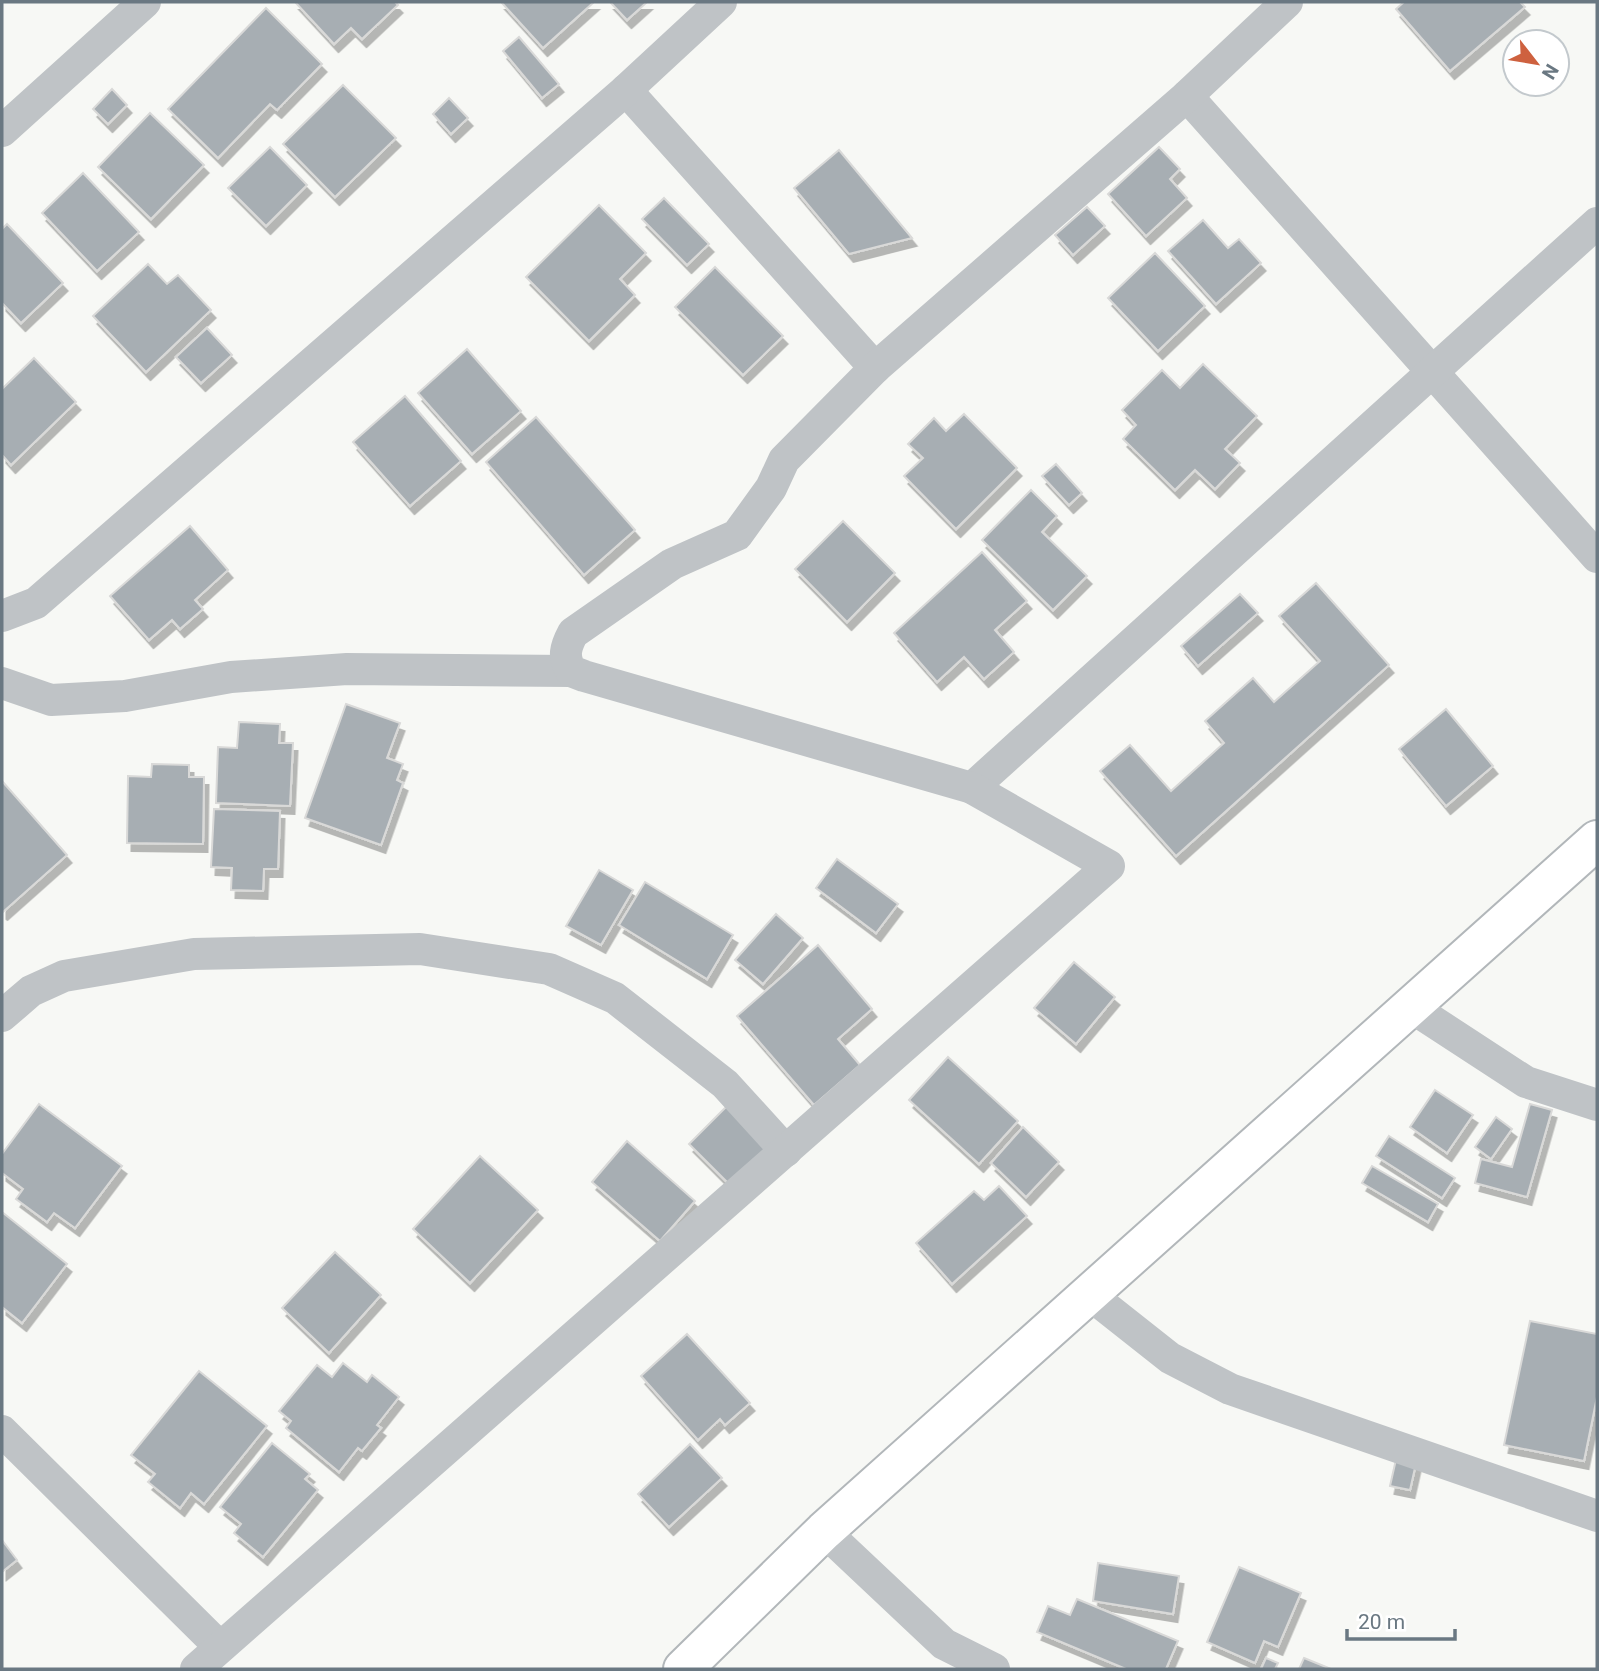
<svg xmlns="http://www.w3.org/2000/svg" width="1599" height="1671" font-family="Roboto,sans-serif">
	<style>
		.building { fill: #a7aeb3; stroke: #d9d9d8; stroke-width: 2; filter: url(#shadow) }
		.lines { fill: none; stroke-linecap: round; stroke-linejoin: round }
		.secondary-casing { stroke: #b2b7ba; stroke-width: 42 }
		.street { stroke: #bfc3c6; stroke-width: 32 }
		.secondary { stroke: #fff; stroke-width: 38 }
	</style>
	<defs>
		<filter id="shadow"><feDropShadow dx="4.5" dy="8" stdDeviation="0" flood-color="#0004"/></filter>
	</defs>
	<rect width="100%" height="100%" fill="#f7f8f5"/>
	<!-- building -->
	<g class="building">
		<polygon points="295,2 395,2 398,5 362,39 351,28 334,44"/>
		<polygon points="501,2 594,2 543,48"/>
		<polygon points="610,2 647,2 627,20"/>
		<polygon points="1404,2 1520,2 1525,7 1450,71 1396,9"/>
		<polygon points="266,8 322,64 277,110 270,104 218,158 168,109"/>
		<polygon points="519,37 559,84 542,98 503,51"/>
		<polygon points="343,85 396,138 335,197 283,144"/>
		<polygon points="112,89 127,105 108,124 93,109"/>
		<polygon points="449,98 468,118 451,134 433,114"/>
		<polygon points="150,113 204,165 151,219 98,167"/>
		<polygon points="270,147 307,185 266,226 228,188"/>
		<polygon points="1159,147 1180,169 1170,179 1187,198 1146,236 1108,194"/>
		<polygon points="839,150 912,238 849,254 794,188"/>
		<polygon points="83,173 139,232 97,271 42,213"/>
		<polygon points="664,198 709,244 687,265 642,219"/>
		<polygon points="599,205 646,253 620,279 635,295 589,341 526,277"/>
		<polygon points="1087,207 1105,226 1073,255 1055,235"/>
		<polygon points="1203,220 1228,248 1239,239 1261,263 1216,304 1168,251"/>
		<polygon points="7,224 63,283 21,323 2,303 2,229"/>
		<polygon points="1155,253 1205,306 1158,351 1108,298"/>
		<polygon points="148,264 167,284 178,275 211,310 146,372 93,316"/>
		<polygon points="715,267 783,336 743,375 675,307"/>
		<polygon points="207,328 232,355 201,383 176,357"/>
		<polygon points="467,349 521,411 472,454 418,393"/>
		<polygon points="34,358 76,402 11,465 2,455 2,389"/>
		<polygon points="1203,364 1257,416 1225,449 1240,463 1215,489 1195,470 1175,490 1123,439 1136,425 1122,410 1162,370 1180,388"/>
		<polygon points="405,396 461,461 410,506 353,442"/>
		<polygon points="964,414 1017,468 956,529 904,476 923,458 908,444 934,418 946,431"/>
		<polygon points="536,417 635,530 584,575 486,462"/>
		<polygon points="1056,464 1082,493 1069,505 1042,476"/>
		<polygon points="1031,490 1057,516 1042,532 1087,576 1053,610 982,540"/>
		<polygon points="843,521 895,573 847,622 795,569"/>
		<polygon points="190,526 228,570 195,600 203,609 180,629 172,620 149,640 110,596"/>
		<polygon points="982,552 1027,601 995,630 1014,652 984,679 964,657 937,682 894,633"/>
		<polygon points="1316,583 1389,665 1176,856 1100,771 1130,745 1171,791 1224,743 1205,721 1253,678 1274,702 1320,661 1279,616"/>
		<polygon points="1240,594 1258,613 1198,666 1181,646"/>
		<polygon points="346,704 400,723 387,758 403,764 397,780 403,783 381,845 305,818"/>
		<polygon points="1446,709 1493,766 1446,806 1399,749"/>
		<polygon points="239,722 280,724 279,743 293,743 290,806 216,803 218,747 237,748"/>
		<polygon points="152,764 189,765 189,777 204,777 203,844 127,843 128,776 151,777"/>
		<polygon points="2,781 67,855 3,912 2,911"/>
		<polygon points="214,809 280,811 278,869 264,869 263,891 231,890 232,868 211,867"/>
		<polygon points="837,859 898,904 876,933 816,888"/>
		<polygon points="599,870 633,890 601,945 566,926"/>
		<polygon points="645,882 733,935 707,979 619,925"/>
		<polygon points="776,914 803,938 763,984 735,960"/>
		<polygon points="818,945 872,1009 838,1039 860,1065 814,1105 737,1016"/>
		<polygon points="1074,962 1115,997 1076,1044 1034,1008"/>
		<polygon points="948,1057 1018,1121 979,1164 909,1100"/>
		<polygon points="1435,1090 1473,1115 1447,1153 1410,1127"/>
		<polygon points="39,1104 122,1166 75,1228 54,1213 47,1222 16,1199 23,1189 2,1173 2,1154"/>
		<polygon points="1530,1104 1552,1110 1527,1197 1475,1183 1481,1159 1512,1167"/>
		<polygon points="727,1106 769,1148 731,1186 689,1144"/>
		<polygon points="1496,1117 1512,1129 1491,1159 1475,1147"/>
		<polygon points="1023,1127 1059,1162 1026,1197 991,1163"/>
		<polygon points="1389,1136 1455,1178 1442,1198 1376,1156"/>
		<polygon points="627,1141 695,1201 660,1241 592,1182"/>
		<polygon points="480,1156 538,1210 470,1283 413,1229"/>
		<polygon points="1372,1166 1438,1204 1428,1222 1362,1183"/>
		<polygon points="999,1186 1027,1216 952,1284 916,1243 974,1191 984,1200"/>
		<polygon points="2,1212 67,1264 22,1323 2,1307"/>
		<polygon points="335,1252 381,1295 329,1353 282,1308"/>
		<polygon points="1530,1321 1597,1334 1597,1397 1584,1461 1504,1445"/>
		<polygon points="687,1334 750,1403 725,1425 720,1419 698,1440 641,1376"/>
		<polygon points="343,1363 367,1382 372,1375 399,1397 377,1425 381,1428 362,1451 358,1448 339,1472 286,1428 291,1421 279,1411 317,1365 332,1377"/>
		<polygon points="199,1371 267,1426 204,1504 191,1493 180,1508 148,1482 155,1474 131,1455"/>
		<polygon points="272,1443 310,1474 305,1479 318,1490 263,1557 234,1533 241,1524 220,1507"/>
		<polygon points="690,1444 722,1478 669,1527 638,1494"/>
		<polygon points="1397,1455 1417,1459 1410,1490 1390,1486"/>
		<polygon points="2,1540 17,1560 2,1572"/>
		<polygon points="1098,1563 1179,1576 1173,1614 1093,1601"/>
		<polygon points="1239,1567 1301,1593 1278,1647 1264,1641 1255,1663 1207,1642"/>
		<polygon points="1077,1599 1178,1641 1166,1669 1126,1669 1037,1632 1048,1606 1070,1615"/>
		<polygon points="1266,1658 1278,1663 1275,1669 1261,1669"/>
		<polygon points="1304,1658 1331,1669 1299,1669"/>
	</g>
	<g class="lines">
		<defs>
			<polyline id="secondary" points="683,1669 824,1531 1597,840"/>
		</defs>
		<!-- secondary casing -->
		<use href="#secondary" class="secondary-casing"/>
		<!-- street -->
		<g class="street">
			<polyline points="626,90 875,368"/>
			<polyline points="1187,96 1597,557"/>
			<polyline points="2,131 145,2"/>
			<polyline points="2,616 36,603 626,90 721,2"/>
			<polyline points="2,683 51,700 125,696 231,677 347,669 571,671"/>
			<polyline points="972,788 1597,223"/>
			<polyline points="1411,1007 1526,1082 1597,1105"/>
			<polyline points="2,1016 31,991 64,976 194,954 420,949 549,969 615,998 725,1084 786,1151"/>
			<polyline points="1089,1294 1170,1358 1230,1389 1597,1516"/>
			<polyline points="2,1431 220,1647"/>
			<polyline points="824,1531 944,1644 994,1669"/>
			<path d="M196,1669L1109,866L972,788L584,676L571,671C563,656 565,648 573,633L672,564L737,535L771,488L784,460L875,368L1187,96L1287,2"/>
		</g>
		<!-- secondary -->
		<use href="#secondary" class="secondary"/>
	</g>
	<!-- border -->
	<rect width="1599" height="1671" fill="none" stroke="#6a7882" stroke-width="7"/>
	<!-- north arrow -->
	<g transform="translate(1536 63) rotate(121)"><circle r="33" fill="#ffffff" stroke="#c3c9cd" stroke-width="2"/>
	<path d="M0-5L12 26L0 18L-12 26Z" fill="#ce613f"/>
	<text y="-10" font-size="19" font-weight="bold" text-anchor="middle" fill="#6a7882">N</text>
	</g>
	<!-- scale -->
	<path d="M1347 1629v10h108v-10" fill="none" stroke="#6a7882" stroke-width="3.5"/>
	<text x="1358" y="1629" font-size="21" fill="#6a7882" stroke="#ffffff" stroke-width="5" paint-order="stroke">20 m</text>
</svg>
